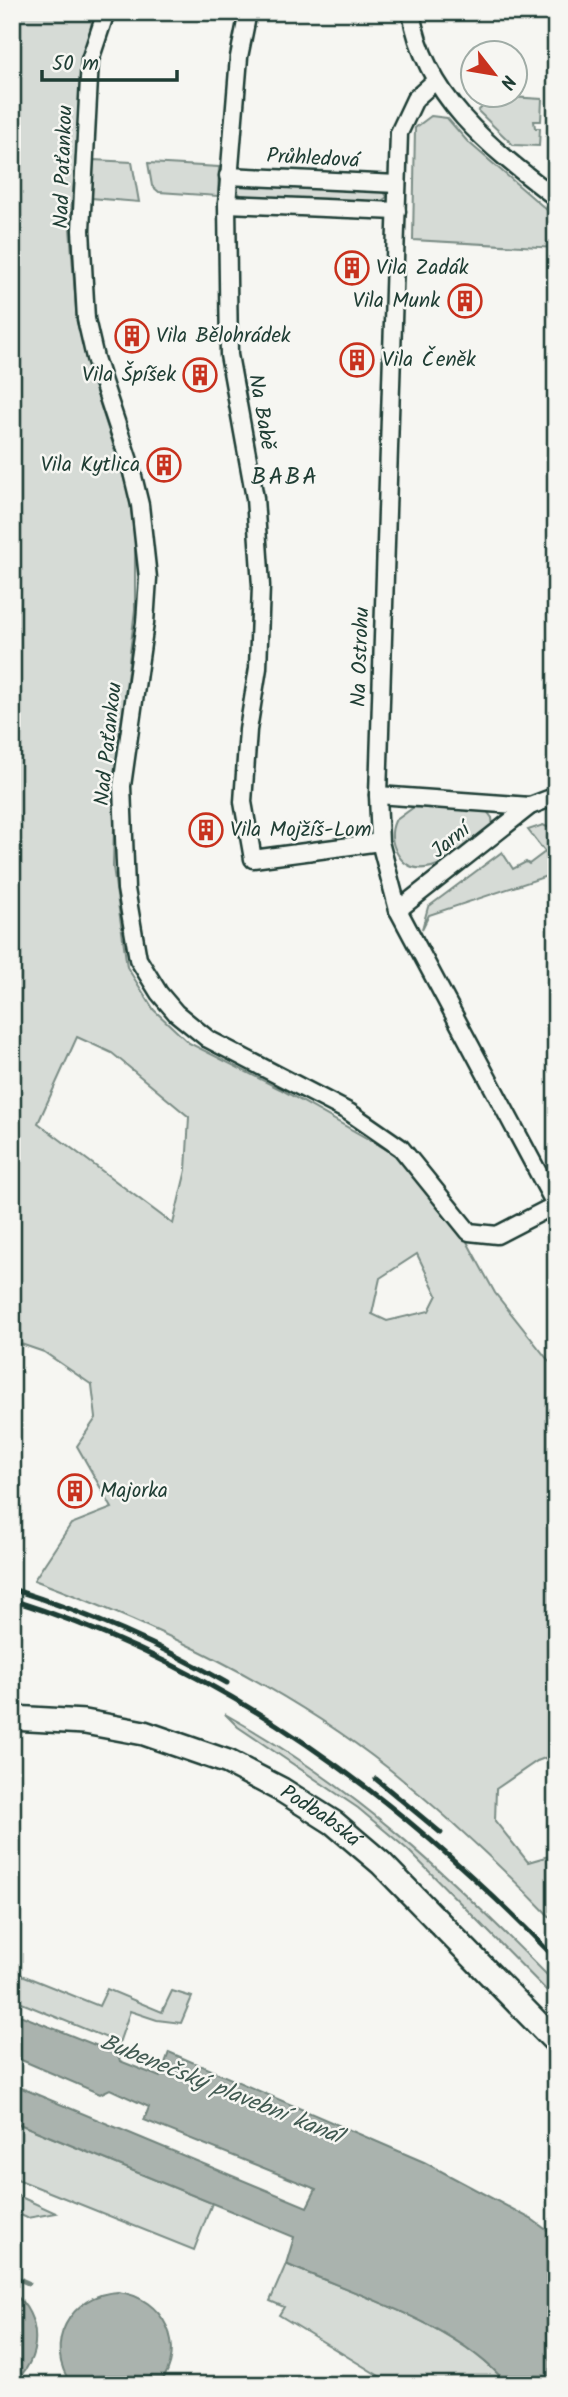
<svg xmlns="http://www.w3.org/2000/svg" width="568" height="2397" font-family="Kalam,sans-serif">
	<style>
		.green { fill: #d6dbd6; stroke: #7a8c85; stroke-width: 2; fill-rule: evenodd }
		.water { fill: #aab3ae; stroke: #72847d; stroke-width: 2 }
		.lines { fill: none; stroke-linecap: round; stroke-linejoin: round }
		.stream { stroke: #72847d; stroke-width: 5 }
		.street-casing { stroke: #1f3d34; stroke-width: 21 }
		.secondary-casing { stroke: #1f3d34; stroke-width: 28 }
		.street { stroke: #f6f6f2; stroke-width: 16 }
		.secondary { stroke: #f6f6f2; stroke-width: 23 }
		.rail { stroke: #1f3d34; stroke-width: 5 }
		.labels { text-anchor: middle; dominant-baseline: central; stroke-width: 5; stroke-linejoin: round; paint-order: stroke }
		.street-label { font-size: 21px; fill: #1f3d34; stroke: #f6f6f2 }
		.poi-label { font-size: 21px; fill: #1f3d34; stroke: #f6f6f2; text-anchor: start }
		.water-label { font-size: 23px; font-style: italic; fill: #425a52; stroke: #f6f6f2 }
		.quarter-label { font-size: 24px; letter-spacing: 2px; fill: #1f3d34; stroke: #f6f6f2 }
	</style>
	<rect width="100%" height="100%" fill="#f6f6f2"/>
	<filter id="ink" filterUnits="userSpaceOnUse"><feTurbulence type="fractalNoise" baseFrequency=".0143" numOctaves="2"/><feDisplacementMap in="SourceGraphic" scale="14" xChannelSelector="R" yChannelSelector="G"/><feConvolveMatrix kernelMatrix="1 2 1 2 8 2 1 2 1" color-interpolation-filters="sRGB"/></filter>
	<g filter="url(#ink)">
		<!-- green -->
		<g class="green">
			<path d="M13,12H94L84,58L70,228L77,322L92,379L129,494L135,539V609L115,784L113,867L127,967L154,1010L189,1043L280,1089L398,1156L453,1216L495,1293L556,1370V1754L537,1761L496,1789L495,1821L528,1862L549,1856L556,1864V1923C503,1868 448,1816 388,1768C283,1685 159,1627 34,1580L71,1524L112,1508L77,1446L96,1418L92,1385L44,1352L12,1341ZM77,1037L112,1053L189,1117L186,1170L173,1224L38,1123ZM417,1254L437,1295L429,1311L387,1321L372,1314L380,1278Z"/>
			<polygon points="494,96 542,99 541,121 534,121 535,128 540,128 539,146 513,145 478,111"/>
			<polygon points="431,116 447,118 467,141 554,216 556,248 413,240 415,128"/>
			<polygon points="93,160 132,162 139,202 91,198"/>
			<polygon points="148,163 219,167 218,196 159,192 152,186"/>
			<polygon points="238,184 383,190 387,197 379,203 241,196 236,190"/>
			<path d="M414,807L486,810L492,818L493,825C475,846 418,892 397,853C392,844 390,832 395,821Z"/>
			<polygon points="543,825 556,831 556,873 429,915 422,929 428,907 502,852 513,869 526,862 529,864 545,852 528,830"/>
			<path d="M225,1714C357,1788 451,1877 556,1984V2000L408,1850L358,1808L238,1727Z"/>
			<polygon points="12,1971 99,2006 107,1989 162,2012 172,1991 192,1997 181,2023 157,2020 130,2011 119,2043 12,1999"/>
			<polygon points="12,2121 212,2203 194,2250 12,2177"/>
			<polygon points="12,2193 56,2213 27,2218 12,2211"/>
			<path d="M286,2264C357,2295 458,2324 508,2385H394L279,2315L284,2307L270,2301Z"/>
		</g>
		<!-- water -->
		<g class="water">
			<path d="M12,2012L118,2054L120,2061L160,2077L169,2052L424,2162L533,2220L556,2237V2385H508C458,2324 357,2295 286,2264L294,2237L12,2121V2084L307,2207L316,2189L144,2120L149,2107L110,2089L100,2094L12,2056Z"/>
			<path d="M12,2292C43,2316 43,2360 12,2384Z"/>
			<path d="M118,2292C163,2297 189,2347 159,2385H72C42,2345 70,2294 118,2292Z"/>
		</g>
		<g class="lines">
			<!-- stream -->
			<polyline class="stream" points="12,2276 28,2283"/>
			<defs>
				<g id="street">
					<polyline points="106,12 90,60 81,230 86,319 95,358 130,464 140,505 148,578 145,623 122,786 126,889 138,959 159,993 176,1013 208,1039 349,1112 401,1148 469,1232 497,1235 555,1205"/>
					<polyline points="248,12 239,57 227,204 229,355 255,498 261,586 258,668 248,730 243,802 253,859 380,842"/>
					<path d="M411,12C425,98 491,148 556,198"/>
					<polyline points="435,81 415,99 399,133 378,795 380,842 398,910 556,1206"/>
					<polyline points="228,176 397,184"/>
					<polyline points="227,204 397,211"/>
					<polyline points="378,795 530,806"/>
					<polyline points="398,910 530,806 556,796"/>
				</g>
				<g id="secondary">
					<path id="s1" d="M12,1718L85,1722L144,1733L228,1762L282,1790L334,1823L381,1863L556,2042"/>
				</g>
			</defs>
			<!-- street casing -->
			<use href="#street" class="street-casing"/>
			<!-- secondary casing -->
			<use href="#secondary" class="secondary-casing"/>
			<!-- street -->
			<use href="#street" class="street"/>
			<!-- secondary -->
			<use href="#secondary" class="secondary"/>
			<!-- rail -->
			<g class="rail">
				<path d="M12,1589C87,1613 159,1644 227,1683"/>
				<path d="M12,1600C228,1668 401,1798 556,1959"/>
				<polyline points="376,1779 441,1833"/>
			</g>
		</g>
	</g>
	<!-- icons -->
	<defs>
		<symbol id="building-ring" viewBox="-11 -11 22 22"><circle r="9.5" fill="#f6f6f2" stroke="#c8321e" stroke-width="1.5"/><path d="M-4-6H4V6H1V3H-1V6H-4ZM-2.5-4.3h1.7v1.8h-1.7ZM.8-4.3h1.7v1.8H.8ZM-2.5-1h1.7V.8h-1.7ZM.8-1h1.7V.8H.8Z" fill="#c8321e"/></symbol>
	</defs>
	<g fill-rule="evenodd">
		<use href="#building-ring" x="333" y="249" width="38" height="38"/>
		<use href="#building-ring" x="446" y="282" width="38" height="38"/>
		<use href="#building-ring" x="113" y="317" width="38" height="38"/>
		<use href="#building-ring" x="338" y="341" width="38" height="38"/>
		<use href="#building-ring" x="181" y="356" width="38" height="38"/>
		<use href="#building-ring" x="145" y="446" width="38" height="38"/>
		<use href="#building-ring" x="187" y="811" width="38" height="38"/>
		<use href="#building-ring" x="56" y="1472" width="38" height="38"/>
	</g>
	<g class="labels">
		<!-- street labels -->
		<g class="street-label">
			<text transform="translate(313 159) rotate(3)">Průhledová</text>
			<text transform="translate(64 167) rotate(-88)">Nad Paťankou</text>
			<text transform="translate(261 412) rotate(80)">Na Babě</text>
			<text transform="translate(361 657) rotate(-88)">Na Ostrohu</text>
			<text transform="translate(109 744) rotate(-84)">Nad Paťankou</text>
			<text transform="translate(451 841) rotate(-39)">Jarní</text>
			<text stroke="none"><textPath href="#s1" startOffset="329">Podbabská</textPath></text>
		</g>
		<!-- poi labels -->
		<g class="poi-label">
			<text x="376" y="268">Vila Zadák</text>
			<text x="440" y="301" text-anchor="end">Vila Munk</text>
			<text x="156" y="336">Vila Bělohrádek</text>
			<text x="382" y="360">Vila Čeněk</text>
			<text x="176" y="375" text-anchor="end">Vila Špíšek</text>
			<text x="140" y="465" text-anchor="end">Vila Kytlica</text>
			<text x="230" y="830">Vila Mojžíš-Lom</text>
			<text x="100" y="1491">Majorka</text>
		</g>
		<!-- water labels -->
		<g class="water-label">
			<text transform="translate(221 2090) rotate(22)">Bubenečský plavební kanál</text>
		</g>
		<!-- quarter labels -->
		<g class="quarter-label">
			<text x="285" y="477">BABA</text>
		</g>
	</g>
	<!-- margin -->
	<rect width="568" height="2397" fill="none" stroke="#f6f6f2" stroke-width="42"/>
	<rect x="21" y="21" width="526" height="2355" fill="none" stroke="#1f3d34" stroke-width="2.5" filter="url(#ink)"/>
	<!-- north arrow -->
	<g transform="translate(494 74) rotate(121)"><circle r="33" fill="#f6f6f2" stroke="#a0aca6" stroke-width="2"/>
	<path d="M0-5L12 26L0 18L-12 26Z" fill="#c8321e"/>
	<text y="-10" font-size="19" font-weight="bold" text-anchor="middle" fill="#1f3d34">N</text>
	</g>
	<!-- scale -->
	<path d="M42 70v10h135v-10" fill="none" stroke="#1f3d34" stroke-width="3.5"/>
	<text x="52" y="70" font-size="21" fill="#1f3d34" stroke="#f6f6f2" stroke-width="5" paint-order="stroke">50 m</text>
</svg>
